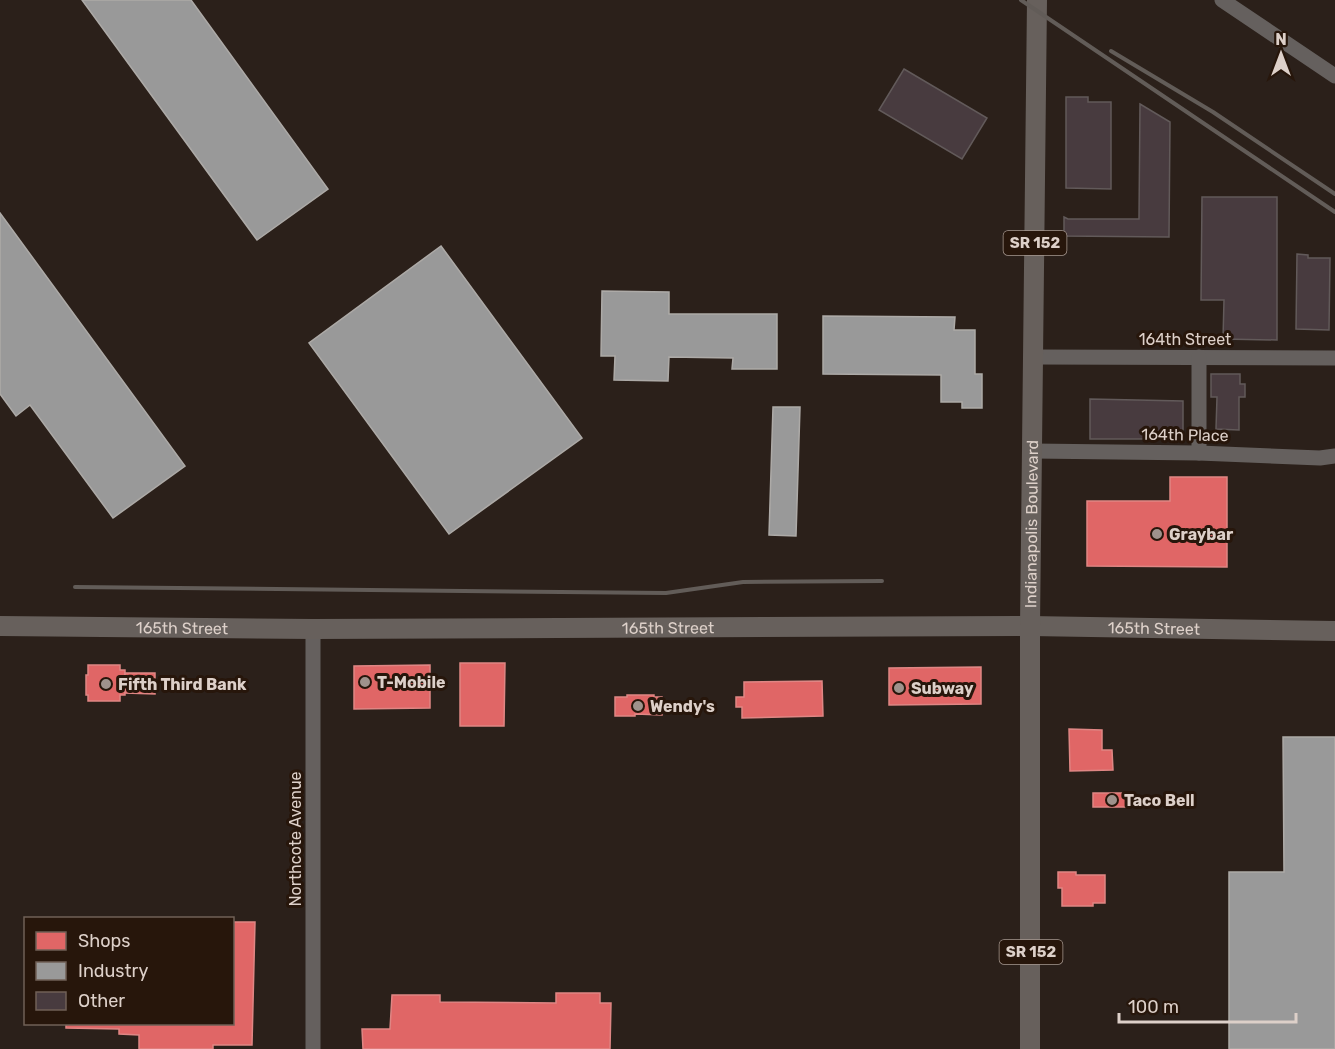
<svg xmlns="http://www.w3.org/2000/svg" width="1335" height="1049" font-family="Rubik,sans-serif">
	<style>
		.shops { fill: #e06666; stroke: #df8684; stroke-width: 1.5 }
		.industry { fill: #999; stroke: #adaaa7; stroke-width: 1.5 }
		.building { fill: #483b3f; stroke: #625a5a; stroke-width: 1.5 }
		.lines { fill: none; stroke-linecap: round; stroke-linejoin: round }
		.minor { stroke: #65605e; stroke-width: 15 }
		.major { stroke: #67605c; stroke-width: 20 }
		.rail { stroke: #625c58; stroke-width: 4 }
		.poi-dot { fill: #9f928c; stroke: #27160b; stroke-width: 2 }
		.labels { text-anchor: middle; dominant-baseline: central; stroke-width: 6; stroke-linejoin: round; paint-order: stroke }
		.shield { fill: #27160b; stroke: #a69890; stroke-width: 1.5 }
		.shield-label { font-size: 15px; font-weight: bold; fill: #ddd0c9 }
		.street-label { font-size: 16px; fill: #ddd0c9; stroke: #27160b }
		.poi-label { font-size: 16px; font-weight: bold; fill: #ddd0c9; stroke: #27160b; text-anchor: start }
	</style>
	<rect width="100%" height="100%" fill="#2b201a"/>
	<!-- shops -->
	<g class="shops">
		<polygon points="1170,477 1227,477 1227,567 1087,566 1087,501 1170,501"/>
		<polygon points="460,663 505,663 504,726 460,726"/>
		<polygon points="88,665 120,665 120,670 125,670 125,695 120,695 120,701 88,701 88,695 86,695 86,675 88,675"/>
		<polygon points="430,665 430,708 354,709 354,666"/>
		<polygon points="981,667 981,704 889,705 889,668"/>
		<polygon points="125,673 155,673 155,694 125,693"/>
		<polygon points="822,681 823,716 742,718 742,707 736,707 736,697 744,697 744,682"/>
		<polygon points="627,695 654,695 654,697 662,697 662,715 635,714 635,716 615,716 615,697 627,697"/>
		<polygon points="1069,729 1102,730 1102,750 1112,750 1113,770 1070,771"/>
		<rect x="1093" y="793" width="37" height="14"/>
		<polygon points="1058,872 1076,872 1076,875 1105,875 1105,903 1093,903 1093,906 1062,906 1062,888 1058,888"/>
		<polygon points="232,922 255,922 252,1045 213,1045 213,1049 139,1049 139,1035 119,1034 119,1029 66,1028 66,1024 232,1024"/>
		<polygon points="556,993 600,993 600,1003 611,1003 610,1049 363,1049 362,1029 390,1029 392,995 440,995 440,1002 556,1003"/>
	</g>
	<!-- industry -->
	<g class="industry">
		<polygon points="82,0 191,0 328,189 257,240"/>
		<polygon points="0,213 185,466 113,518 30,405 16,416 0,394"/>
		<polygon points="441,246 582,438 449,534 309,343"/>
		<polygon points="602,291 669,292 669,314 777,314 777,369 732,369 733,358 669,357 668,381 614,380 615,356 601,356"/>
		<polygon points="823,316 955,317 954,330 975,330 975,374 982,374 982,408 962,408 962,402 941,402 941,375 823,374"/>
		<polygon points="773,407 800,407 796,536 769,535"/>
		<polygon points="1283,737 1335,737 1335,1049 1229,1049 1229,872 1284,872"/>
	</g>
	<!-- building -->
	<g class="building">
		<polygon points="904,69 987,118 962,159 879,110"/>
		<polygon points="1066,97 1088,97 1088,102 1111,102 1111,189 1066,188"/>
		<polygon points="1140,104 1170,122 1169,237 1064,236 1064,217 1068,219 1139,219"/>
		<polygon points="1202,197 1277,197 1277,340 1223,339 1224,300 1201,300"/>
		<polygon points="1297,254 1308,255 1308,258 1330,258 1329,330 1296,329"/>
		<polygon points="1211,374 1240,374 1240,384 1245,384 1245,397 1239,397 1239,430 1216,429 1217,397 1211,397"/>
		<polygon points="1090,399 1183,401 1183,439 1090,439"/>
	</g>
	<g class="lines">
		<!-- minor -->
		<g class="minor">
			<polyline points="1222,0 1335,76"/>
			<polyline points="1034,357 1335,358"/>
			<polyline points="1199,357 1199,453"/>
			<polyline points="1033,451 1199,453 1320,458 1335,456"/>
			<polyline points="313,629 313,1049"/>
		</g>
		<!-- major -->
		<g class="major">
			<path id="s1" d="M0,626L313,629L1030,626L1335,631"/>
			<path id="s2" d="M1030,1049V626L1037,0"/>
		</g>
		<!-- rail -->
		<g class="rail">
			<polyline points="1021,0 1335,212"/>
			<polyline points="1111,51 1213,112 1335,194"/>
			<polyline points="75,587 666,593 743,582 882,581"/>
		</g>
	</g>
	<!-- markers -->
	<g class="poi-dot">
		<circle cx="1157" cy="534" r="6"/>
		<circle cx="365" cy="682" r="6"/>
		<circle cx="106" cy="684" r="6"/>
		<circle cx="899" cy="688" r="6"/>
		<circle cx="638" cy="706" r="6"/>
		<circle cx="1112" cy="800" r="6"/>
	</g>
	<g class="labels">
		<!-- shield labels -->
		<g class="shield">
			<rect x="1003.5" y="231" width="63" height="24" rx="4.5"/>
			<rect x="999.5" y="940" width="63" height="24" rx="4.5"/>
		</g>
		<g class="shield-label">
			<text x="1035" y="243">SR 152</text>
			<text x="1031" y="952">SR 152</text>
		</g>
		<!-- street labels -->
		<g class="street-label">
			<text x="1185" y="339">164th Street</text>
			<text transform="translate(1185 435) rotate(1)">164th Place</text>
			<text stroke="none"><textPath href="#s2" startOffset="525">Indianapolis Boulevard</textPath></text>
			<text stroke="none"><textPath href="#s1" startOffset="182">165th Street</textPath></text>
			<text stroke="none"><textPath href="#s1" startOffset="668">165th Street</textPath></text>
			<text stroke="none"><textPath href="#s1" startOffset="1154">165th Street</textPath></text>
			<text transform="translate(295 839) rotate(-90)">Northcote Avenue</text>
		</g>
		<!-- poi labels -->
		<g class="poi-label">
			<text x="1169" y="534">Graybar</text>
			<text x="377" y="682">T-Mobile</text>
			<text x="118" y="684">Fifth Third Bank</text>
			<text x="911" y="688">Subway</text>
			<text x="650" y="706">Wendy's</text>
			<text x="1124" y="800">Taco Bell</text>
		</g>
	</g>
	<!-- legend -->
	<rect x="24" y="917" width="210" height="108" fill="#27160b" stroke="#706057" stroke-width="1.5"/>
	<rect x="36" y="932" width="30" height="18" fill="#e06666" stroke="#706057" stroke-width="1.5"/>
	<text x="78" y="947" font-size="18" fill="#ddd0c9">Shops</text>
	<rect x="36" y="962" width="30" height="18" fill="#999999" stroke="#706057" stroke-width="1.5"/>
	<text x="78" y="977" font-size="18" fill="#ddd0c9">Industry</text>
	<rect x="36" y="992" width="30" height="18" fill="#483b3f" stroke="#706057" stroke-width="1.5"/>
	<text x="78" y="1007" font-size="18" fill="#ddd0c9">Other</text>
	<!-- north arrow -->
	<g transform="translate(1281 54)" stroke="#27160b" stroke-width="4.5" paint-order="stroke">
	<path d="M0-4.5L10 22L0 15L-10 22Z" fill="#ddd0c9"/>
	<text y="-9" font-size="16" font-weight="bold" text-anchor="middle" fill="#ddd0c9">N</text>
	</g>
	<!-- scale -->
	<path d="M1119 1013v9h177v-9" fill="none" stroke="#ddd0c9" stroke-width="3"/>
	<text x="1128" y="1013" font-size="18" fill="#ddd0c9" stroke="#27160b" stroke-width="4.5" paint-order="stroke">100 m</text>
</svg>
